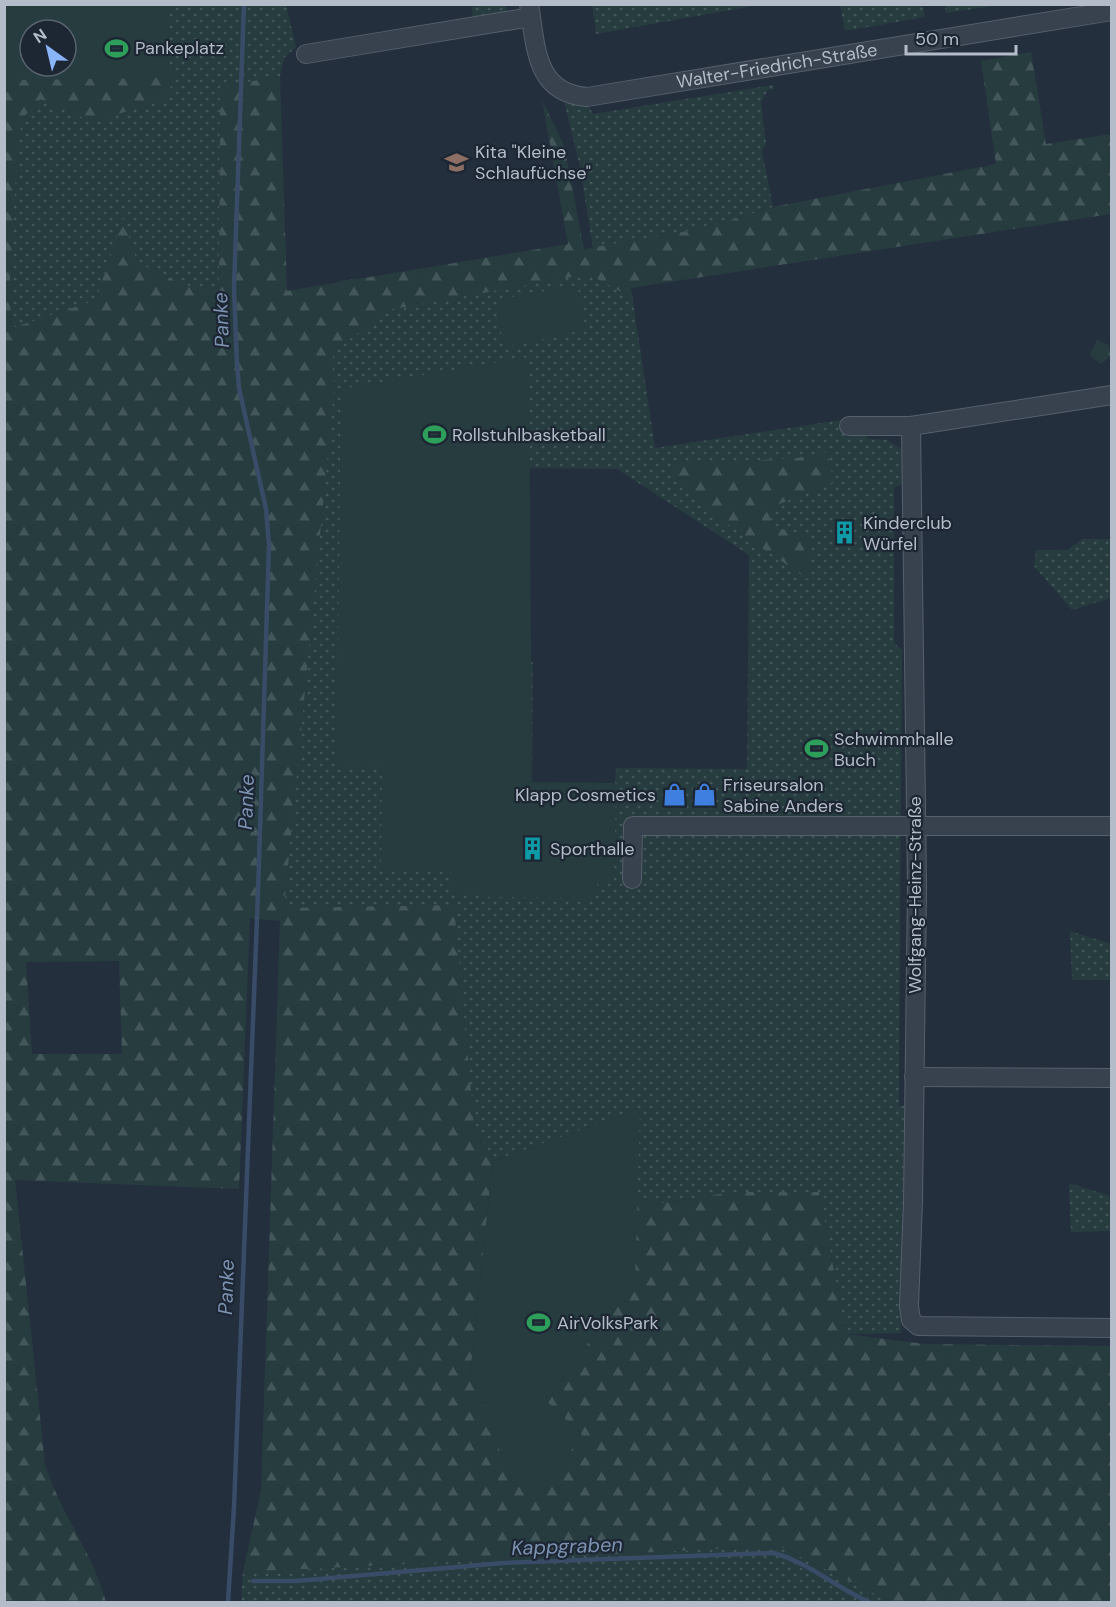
<svg xmlns="http://www.w3.org/2000/svg" width="1116" height="1607" font-family="'DM Sans',sans-serif">
	<style>
		.grass { fill: url(#grass-dots); fill-rule: evenodd }
		.forest { fill: url(#forest-firs); fill-rule: evenodd }
		.pitch { fill: #263c3f; fill-rule: evenodd }
		.lines { fill: none; stroke-linecap: round; stroke-linejoin: round }
		.stream { stroke: #394c67; stroke-width: 4.5 }
		.minor-casing { stroke: #565f6c; stroke-width: 20 }
		.minor { stroke: #38414e; stroke-width: 18 }
		.labels { text-anchor: middle; dominant-baseline: central; stroke-width: 4.5; stroke-linejoin: round; paint-order: stroke }
		.poi-label { font-size: 18px; fill: #b4bcc9; stroke: #1d2633; text-anchor: start }
		.street-label { font-size: 18px; fill: #b4bcc9; stroke: #1d2633 }
		.water-label { font-size: 20px; font-style: italic; fill: #7c92b1; stroke: #1d2633 }
	</style>
	<defs>
		<pattern id="grass-dots" width="8" height="8" patternUnits="userSpaceOnUse" patternTransform="scale(1.5)"><rect width="8" height="8" fill="#263c3f"/><path d="M2 2h.1M6 6h.1" fill="none" stroke="#435659" stroke-width="1.8" stroke-linecap="round"/></pattern>
		<pattern id="forest-firs" width="22" height="20" patternUnits="userSpaceOnUse" patternTransform="scale(1.5)"><rect width="22" height="20" fill="#263c3f"/><path d="M5 1l3.5 6h-7zM16 11l3.5 6h-7z" fill="#435659"/></pattern>
	</defs>
	<rect width="100%" height="100%" fill="#242f3e"/>
	<!-- grass -->
	<g class="grass">
		<polygon points="592,4 759,4 759,5 596,34"/>
		<polygon points="945,4 1000,4 1000,5 946,13"/>
		<path d="M4,5H286L296,47L284,58L280,76L220,88L219,289L12,329L4,195ZM30,30H66V66H30Z"/>
		<polygon points="486,5 506,5 507,12 473,17 472,7"/>
		<polygon points="840,5 923,5 925,17 845,31"/>
		<polygon points="773,85 774,89 768,90 761,102 766,144 762,151 773,207 705,228 593,249 580,167 564,101 587,103 593,114"/>
		<path d="M570,253L631,288L655,448L841,420H859L868,439L887,440L902,449L903,484L894,487V643L902,650L899,1105L904,1106L901,1333L846,1334L819,1192H732L656,1204L637,1195L639,1110L493,1161L474,1124L455,923L283,920L339,281ZM527,468L617,469L749,555L747,769L616,768L615,783H532L533,662L524,661Z"/>
		<polygon points="1083,539 1111,539 1111,598 1072,610 1034,566 1036,550 1067,550"/>
		<polygon points="1070,931 1111,944 1111,980 1072,980"/>
		<polygon points="1069,1183 1110,1196 1111,1231 1071,1232"/>
		<polygon points="779,1546 892,1602 241,1602 243,1572"/>
	</g>
	<!-- forest -->
	<g class="forest">
		<path d="M4,44L30,66L154,69L179,74L162,100L93,122L40,99L22,119L17,154L10,280L11,323L15,327L96,300L123,217L137,262C158,273 195,294 219,289L220,87L280,76L287,291L568,244L542,100L564,145L584,249L705,228L773,207L996,164L981,61L1031,52L1046,144L1111,134V214L631,288L627,295L588,274L388,310L333,352L334,390L284,908L454,905L474,1124L493,1161L470,1376L582,1435L547,1402L572,1364L637,1195L657,1204L732,1192H819L846,1334L925,1344L1111,1346V1602H892L779,1546L243,1572L261,1490L280,921L250,918L239,1189L15,1180L45,1464C60,1513 93,1553 106,1602H5ZM119,961L122,1054H32L26,962Z"/>
		<path d="M1097,340L1109,345C1112,355 1109,359 1100,364L1090,355Z"/>
		<polygon points="827,452 834,482 777,505 769,524 813,540 808,579 705,509 678,484 673,468 683,461 728,462 797,458"/>
	</g>
	<!-- pitch -->
	<g class="pitch">
		<path d="M4,5H170L168,70L156,78L5,80ZM30,30H66V66H30Z"/>
		<polygon points="574,286 578,289 585,325 582,330 518,345 507,347 503,345 497,304 499,299"/>
		<polygon points="529,357 532,782 616,783 614,883 597,882 599,894 590,894 590,898 480,897 479,893 452,893 452,870 381,869 382,766 337,766 341,389"/>
		<polygon points="640,1109 635,1282 572,1364 547,1402 582,1435 549,1482 512,1481 470,1376 493,1161"/>
	</g>
	<g class="lines">
		<!-- stream -->
		<g class="stream">
			<path d="M253,1581H296L503,1563L774,1553C809,1563 837,1588 869,1602"/>
			<polyline points="228,1602 234,1507 258,893 269,545 266,509 239,388 237,364 234,287 244,4"/>
		</g>
		<defs>
			<g id="minor">
				<path id="s1" d="M529,4C536,47 535,93 587,97L1112,11"/>
				<polyline points="306,54 531,17"/>
				<polyline points="849,426 911,426 1112,395"/>
				<polyline points="911,426 917,887 913,1202 909,1306 911,1320 918,1326 1112,1328"/>
				<polyline points="632,879 633,826 1112,826"/>
				<polyline points="914,1077 1112,1078"/>
			</g>
		</defs>
		<!-- minor casing -->
		<use href="#minor" class="minor-casing"/>
		<!-- minor -->
		<use href="#minor" class="minor"/>
	</g>
	<!-- icons -->
	<defs>
		<symbol id="stadium-bare" viewBox="-9 -9 18 18"><path d="M0-5a6.5 5 0 1 0 0 10a6.5 5 0 1 0 0-10ZM-3.5-1.8h7v3.6h-7Z" fill="#2e9e5b" stroke="#1d2633" stroke-width="2.5" paint-order="stroke"/></symbol>
		<symbol id="school-bare" viewBox="-9 -9 18 18"><path d="M0-5L7-2L0 1L-7-2ZM-4 1L0 2.5L4 1V4Q0 6-4 4Z" fill="#8d6e63" stroke="#1d2633" stroke-width="2.5" paint-order="stroke"/></symbol>
		<symbol id="building-bare" viewBox="-9 -9 18 18"><path d="M-4-6H4V6H1V3H-1V6H-4ZM-2.5-4.3h1.7v1.8h-1.7ZM.8-4.3h1.7v1.8H.8ZM-2.5-1h1.7V.8h-1.7ZM.8-1h1.7V.8H.8Z" fill="#0f9aa8" stroke="#1d2633" stroke-width="2.5" paint-order="stroke"/></symbol>
		<symbol id="shop-bare" viewBox="-9 -9 18 18"><path d="M-5-2.5h2.3a2.7 3.5 0 0 1 5.4 0H5L5.5 6h-11ZM-1.5-2.5h3a1.5 2.3 0 0 0-3 0Z" fill="#3f7fe0" stroke="#1d2633" stroke-width="2.5" paint-order="stroke"/></symbol>
	</defs>
	<g fill-rule="evenodd">
		<use href="#stadium-bare" x="100" y="32" width="33" height="33"/>
		<use href="#school-bare" x="440" y="146" width="33" height="33"/>
		<use href="#stadium-bare" x="418" y="418" width="33" height="33"/>
		<use href="#building-bare" x="828" y="516" width="33" height="33"/>
		<use href="#stadium-bare" x="800" y="732" width="33" height="33"/>
		<use href="#shop-bare" x="658" y="778" width="33" height="33"/>
		<use href="#shop-bare" x="688" y="778" width="33" height="33"/>
		<use href="#building-bare" x="516" y="832" width="33" height="33"/>
		<use href="#stadium-bare" x="522" y="1306" width="33" height="33"/>
	</g>
	<g class="labels">
		<!-- poi labels -->
		<g class="poi-label">
			<text x="135" y="48">Pankeplatz</text>
			<text x="475" y="152">Kita "Kleine<tspan x="475" dy="21">Schlaufüchse"</tspan></text>
			<text x="452" y="435">Rollstuhlbasketball</text>
			<text x="863" y="523">Kinderclub<tspan x="863" dy="21">Würfel</tspan></text>
			<text x="834" y="739">Schwimmhalle<tspan x="834" dy="21">Buch</tspan></text>
			<text x="723" y="785">Friseursalon<tspan x="723" dy="21">Sabine Anders</tspan></text>
			<text x="656" y="795" text-anchor="end">Klapp Cosmetics</text>
			<text x="550" y="849">Sporthalle</text>
			<text x="557" y="1323">AirVolksPark</text>
		</g>
		<!-- street labels -->
		<g class="street-label">
			<text stroke="none"><textPath href="#s1" startOffset="314">Walter-Friedrich-Straße</textPath></text>
			<text transform="translate(915 895) rotate(-90)">Wolfgang-Heinz-Straße</text>
		</g>
		<!-- water labels -->
		<g class="water-label">
			<text transform="translate(221 320) rotate(-92)">Panke</text>
			<text transform="translate(246 802) rotate(-88)">Panke</text>
			<text transform="translate(226 1287) rotate(-88)">Panke</text>
			<text transform="translate(567 1546) rotate(-2)">Kappgraben</text>
		</g>
	</g>
	<!-- border -->
	<rect width="1116" height="1607" fill="none" stroke="#b4bcc9" stroke-width="12"/>
	<!-- north arrow -->
	<g transform="translate(48 48) rotate(326)"><circle r="28" fill="#1d2633" stroke="#59626f" stroke-width="1.5"/>
	<path d="M0-4.5L10 22L0 15L-10 22Z" fill="#8ab4f8"/>
	<text y="-9" font-size="16" font-weight="bold" text-anchor="middle" fill="#b4bcc9">N</text>
	</g>
	<!-- scale -->
	<path d="M906 45v9h110v-9" fill="none" stroke="#b4bcc9" stroke-width="3"/>
	<text x="915" y="45" font-size="18" fill="#b4bcc9" stroke="#1d2633" stroke-width="4.5" paint-order="stroke">50 m</text>
</svg>
